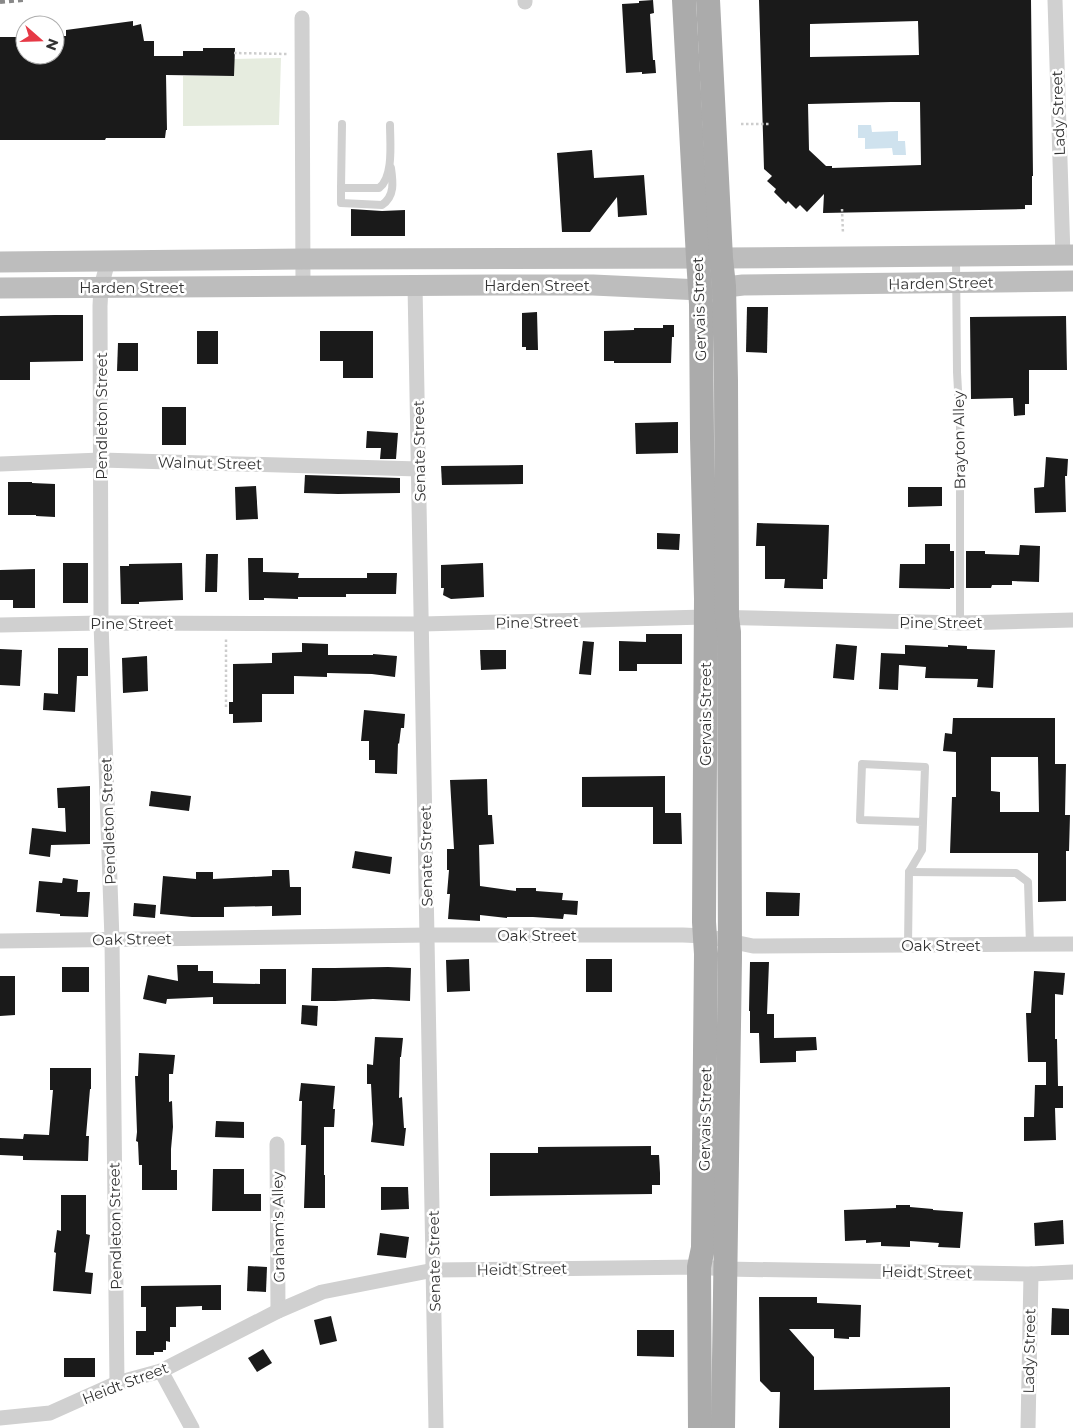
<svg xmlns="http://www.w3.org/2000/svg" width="1073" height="1428" font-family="Montserrat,sans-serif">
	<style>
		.green { fill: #e6ecdf }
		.water { fill: #cfe2ee }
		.building { fill: #1a1a1a; fill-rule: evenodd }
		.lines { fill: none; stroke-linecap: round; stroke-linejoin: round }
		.path { stroke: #cdcdcd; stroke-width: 2.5; stroke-dasharray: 2.5 2.5; stroke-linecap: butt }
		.lane { stroke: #d0d0d0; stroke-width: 8 }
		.street { stroke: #d0d0d0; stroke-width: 15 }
		.secondary { stroke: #bdbdbd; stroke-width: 21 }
		.primary { stroke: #ababab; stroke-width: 24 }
		.rail { stroke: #888; stroke-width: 4; stroke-dasharray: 5 4; stroke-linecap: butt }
		.labels { text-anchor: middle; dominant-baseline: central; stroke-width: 5; stroke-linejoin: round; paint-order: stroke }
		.street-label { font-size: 15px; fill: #333; stroke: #fff }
	</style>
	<rect width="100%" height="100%" fill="#fff"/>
	<!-- green -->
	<polygon class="green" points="281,58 279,125 183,126 183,76 234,76 234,59"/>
	<!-- water -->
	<polygon class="water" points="858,125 871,125 872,132 898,131 898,141 905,141 906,155 893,155 892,148 865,149 865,138 858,138"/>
	<!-- building -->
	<g class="building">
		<polygon points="653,0 654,13 650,14 653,60 655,60 656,73 642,74 642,72 626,73 622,4 639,3 639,1"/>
		<path d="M759,0H1031L1033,176H1032V205H1025V209L823,213L824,194L807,212L800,205L796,209L788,201L786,204L774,192L776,189L767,181L772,176L764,169ZM918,21L919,55L810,57V24ZM891,102H920L921,165L832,168V166H826L809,150L808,104Z"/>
		<polygon points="133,21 133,26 141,24 144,41 154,41 154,56 183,56 183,51 203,51 203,48 235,48 234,76 166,75 167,130 166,130 165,138 106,138 105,140 0,140 0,37 25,37 25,55 55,55 55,36 66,36 66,30"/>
		<polygon points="592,150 594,178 644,175 647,215 618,217 617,197 590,232 562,232 557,153"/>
		<polygon points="351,209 382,211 405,210 405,236 351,236"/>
		<polygon points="747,307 768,307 767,353 746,352"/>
		<polygon points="537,312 538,350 526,350 526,347 522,347 522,313"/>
		<polygon points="55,315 83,315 83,361 30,362 30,380 0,380 0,316"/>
		<polygon points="1066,316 1067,370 1029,370 1029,404 1025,404 1025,415 1014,416 1013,398 971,399 970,317"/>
		<polygon points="663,325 674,325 674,337 672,337 671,363 614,363 614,361 604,361 604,331 634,330 634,328 663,328"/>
		<rect x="197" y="331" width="21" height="33"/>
		<polygon points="320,331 373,331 373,378 343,378 343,361 320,361"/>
		<polygon points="118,343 138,343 138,371 117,371"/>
		<rect x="162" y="407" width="24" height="38"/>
		<polygon points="678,422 678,453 636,454 635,423"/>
		<polygon points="367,431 398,433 396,459 380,459 381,448 366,448"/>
		<polygon points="1046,457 1068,459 1067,476 1065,476 1066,512 1035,513 1034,488 1044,487"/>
		<polygon points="523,465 523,484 442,485 441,466"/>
		<polygon points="305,475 400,478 400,493 338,494 304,493"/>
		<polygon points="8,482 32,482 32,483 55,484 55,517 36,516 36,515 8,515"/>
		<polygon points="256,486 258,519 236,520 235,487"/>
		<polygon points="908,487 942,487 942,506 908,507"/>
		<polygon points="757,523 829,525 827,579 823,579 823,589 784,588 785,579 765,579 765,546 756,546"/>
		<polygon points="657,533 680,534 679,550 657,549"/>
		<polygon points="925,544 950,544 950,551 954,551 954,588 950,588 950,589 899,588 900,564 925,564"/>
		<polygon points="1020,545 1040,546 1039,582 1012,581 1012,585 992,585 991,588 966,588 966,551 985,551 985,554 1019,555"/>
		<polygon points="206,554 218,554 217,592 205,592"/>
		<polygon points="248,558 263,558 263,572 299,573 298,578 367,578 367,573 397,573 396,594 346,594 346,597 298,597 298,599 264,598 264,600 249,600"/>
		<rect x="63" y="563" width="25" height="40"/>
		<polygon points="182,563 183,600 139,602 139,604 121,604 120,566 129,566 129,564"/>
		<polygon points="483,563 484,597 451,599 443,595 444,588 441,588 441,565"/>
		<polygon points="35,569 35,608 13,608 13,600 0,600 0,570"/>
		<polygon points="646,634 682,634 682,664 637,664 637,671 619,671 619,641 646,642"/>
		<polygon points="583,641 594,642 591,675 579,674"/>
		<polygon points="302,643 328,644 328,655 373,655 373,654 397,656 395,677 372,674 327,673 327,677 294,676 294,694 262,694 262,722 233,723 233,714 229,714 229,702 233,702 233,664 272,663 272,653 302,652"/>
		<polygon points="836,644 857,646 854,680 833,678"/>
		<polygon points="905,645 948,647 948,645 967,646 967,649 995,650 993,688 977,687 978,679 925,678 926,667 899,665 898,690 879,689 881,653 905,654"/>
		<polygon points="58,648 88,648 88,676 77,676 75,712 43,710 44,693 58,694"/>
		<polygon points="0,649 22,650 20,686 0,685"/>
		<polygon points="480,650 506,650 506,669 481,670"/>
		<polygon points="147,656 148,691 123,693 122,658"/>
		<polygon points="364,710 405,714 404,728 401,728 399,744 398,743 397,774 375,773 375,760 369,760 369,741 361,741"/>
		<path d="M953,718H1055V764H1066L1065,815H1070L1069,851H1066V901L1038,902V853H950L952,797H956V752L943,751L945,733L952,734ZM991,757H1038L1039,812H1000V792L991,791Z"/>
		<polygon points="665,776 665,813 681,813 682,844 653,844 653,807 582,807 582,777"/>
		<polygon points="487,779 488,815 492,815 494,844 479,845 480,886 516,891 516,888 536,888 536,891 563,893 562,900 578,901 577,915 564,914 563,919 533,917 507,917 507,918 480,915 480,921 448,919 450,894 447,894 449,870 447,870 447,849 454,849 450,780"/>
		<polygon points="90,786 90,844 51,845 50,857 29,854 32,828 66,832 65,808 58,808 57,788"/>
		<polygon points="151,791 191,796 189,811 149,806"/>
		<polygon points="355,851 392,857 390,874 352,868"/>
		<polygon points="272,870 289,870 290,887 301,887 301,915 272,916 272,906 224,907 224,917 192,917 160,914 163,876 196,879 196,872 213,872 213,879 272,876"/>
		<polygon points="63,878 78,880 77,892 90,892 88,917 60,916 60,914 36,912 39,881 62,883"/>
		<polygon points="766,892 800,893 799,916 766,916"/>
		<polygon points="134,903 156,905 155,918 133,916"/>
		<polygon points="469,959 470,991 447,992 446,960"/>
		<rect x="586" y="959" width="26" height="33"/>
		<polygon points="750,962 769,962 767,1014 774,1014 774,1038 816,1037 817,1050 796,1051 796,1062 760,1063 759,1033 750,1033 750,1011 749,1011"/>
		<polygon points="177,965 198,965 198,971 213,971 213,983 260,984 260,969 286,969 286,1004 213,1004 213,997 167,999 166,1004 143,999 148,975 178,981"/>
		<rect x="62" y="967" width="27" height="25"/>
		<polygon points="388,967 411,968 410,1001 373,999 335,1001 311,1001 312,968 335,968"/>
		<polygon points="1034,971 1065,973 1063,995 1055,994 1055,1039 1057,1039 1058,1086 1063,1086 1063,1108 1055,1108 1056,1140 1024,1141 1024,1117 1034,1117 1035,1085 1046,1085 1046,1062 1028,1062 1026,1013 1031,1013"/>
		<polygon points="0,976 15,976 15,1015 0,1016"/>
		<polygon points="302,1005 318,1006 317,1026 301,1024"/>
		<polygon points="375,1037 403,1038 401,1057 400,1057 399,1098 402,1097 404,1128 406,1128 404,1146 371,1142 373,1124 371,1084 367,1084 367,1064 373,1065"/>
		<polygon points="139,1053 175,1055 173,1074 169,1074 169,1102 172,1101 173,1127 171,1149 171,1170 177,1170 177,1190 142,1190 142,1165 139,1165 138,1142 136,1141 137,1132 135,1076 138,1076"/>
		<polygon points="50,1068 91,1068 91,1089 90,1089 86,1136 89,1136 88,1161 23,1160 23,1156 0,1155 0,1138 23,1139 24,1134 49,1135 53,1090 50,1090"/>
		<polygon points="301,1083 335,1086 333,1109 335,1109 334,1127 324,1127 324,1175 325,1175 325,1208 304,1208 306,1145 301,1145 302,1101 299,1101"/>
		<polygon points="216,1121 244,1122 244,1138 215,1137"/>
		<polygon points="651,1146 651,1155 659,1155 660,1173 660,1185 652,1185 652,1194 490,1196 490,1153 538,1153 538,1147"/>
		<polygon points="213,1169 244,1169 244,1194 261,1194 261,1211 212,1211"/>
		<polygon points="381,1187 408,1187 409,1209 381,1210"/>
		<polygon points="61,1195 86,1195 86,1234 90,1235 85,1272 93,1273 91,1294 53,1291 56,1253 54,1252 57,1230 61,1231"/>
		<polygon points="896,1205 910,1205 910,1207 933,1209 933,1210 963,1212 960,1248 938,1247 939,1243 910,1241 910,1247 881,1246 881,1242 866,1243 866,1240 845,1241 844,1210 896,1208"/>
		<polygon points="1063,1220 1064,1244 1035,1246 1034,1223"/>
		<polygon points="380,1233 409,1237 406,1258 377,1255"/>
		<polygon points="248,1266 267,1267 266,1292 247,1291"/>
		<polygon points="221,1285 221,1310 202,1310 202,1306 176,1307 176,1327 170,1327 170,1342 166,1341 166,1350 163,1350 163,1352 154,1352 154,1355 136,1355 136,1331 146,1331 146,1307 141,1307 141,1286"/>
		<polygon points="759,1297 817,1297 817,1303 861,1305 860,1337 849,1337 849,1339 834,1338 834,1329 789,1329 814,1357 814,1390 950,1387 950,1428 779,1428 780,1392 771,1392 760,1381"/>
		<polygon points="1052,1308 1069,1309 1069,1335 1051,1335"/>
		<polygon points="331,1316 337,1341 320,1345 314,1320"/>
		<polygon points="637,1330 674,1330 674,1357 637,1356"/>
		<polygon points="263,1349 272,1363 257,1372 248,1358"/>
		<rect x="64" y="1358" width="31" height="19"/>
	</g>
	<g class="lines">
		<!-- path -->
		<g class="path">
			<polyline points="234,53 288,54"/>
			<polyline points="741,124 770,124"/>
			<polyline points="842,209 843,234"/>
			<polyline points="226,707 226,638"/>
		</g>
		<!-- lane -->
		<g class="lane">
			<path d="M342,124L341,188H379C394,177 390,142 390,125"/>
			<path d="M341,188V203L382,205C395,196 393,182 391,168"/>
			<polyline points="956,258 957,372 960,427 960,623"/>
			<polyline points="909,872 1016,873 1028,882 1030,945"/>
			<polyline points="908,945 909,872 922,850 925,767 862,764 860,820 923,822"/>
		</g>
		<!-- street -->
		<g class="street">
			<polyline points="1055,0 1063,256"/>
			<polyline points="525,2 525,0"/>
			<polyline points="302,18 303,286"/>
			<polyline points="108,261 101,287 100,306 101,623 112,940 117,1383"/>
			<polyline points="415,285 436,1428"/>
			<polyline points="0,464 101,460 419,469"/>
			<polyline points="0,625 101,623 422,624 706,617 960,623 1073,620"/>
			<polyline points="0,941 428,935 683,935 705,936 753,946 1073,944"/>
			<polyline points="277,1144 278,1311"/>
			<polyline points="161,1371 192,1428"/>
			<polyline points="0,1418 50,1413 117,1383 161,1371 278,1311 322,1292 434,1270 699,1267 725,1269 1031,1274 1073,1272"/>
			<polyline points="1028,1428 1031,1274"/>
		</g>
		<!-- secondary -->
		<g class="secondary">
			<polyline points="0,262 303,259 721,258 1073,255"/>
			<polyline points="0,288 494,285 593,285 701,290 743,285 1073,281"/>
		</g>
		<!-- primary -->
		<g class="primary">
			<polyline points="684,0 698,258 701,304 702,438 706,599 704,922 706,954 703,1248 699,1267 700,1428"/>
			<polyline points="708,0 721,258 724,286 726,381 727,617 729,632 730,958 723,1428"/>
		</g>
		<!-- rail -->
		<polyline class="rail" points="0,2 23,0"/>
	</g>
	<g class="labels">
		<!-- street labels -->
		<g class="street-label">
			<text transform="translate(1058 113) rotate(-92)">Lady Street</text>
			<text transform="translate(941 283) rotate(-1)">Harden Street</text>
			<text x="537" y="285">Harden Street</text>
			<text x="132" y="287">Harden Street</text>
			<text transform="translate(699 309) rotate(-92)">Gervais Street</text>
			<text transform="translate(101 416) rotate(-90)">Pendleton Street</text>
			<text transform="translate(959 440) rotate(-91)">Brayton Alley</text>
			<text transform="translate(419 451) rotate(-91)">Senate Street</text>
			<text transform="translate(210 463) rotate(1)">Walnut Street</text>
			<text transform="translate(537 622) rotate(-1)">Pine Street</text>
			<text x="941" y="622">Pine Street</text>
			<text x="132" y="623">Pine Street</text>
			<text transform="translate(705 714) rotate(-90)">Gervais Street</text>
			<text transform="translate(108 821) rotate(-92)">Pendleton Street</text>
			<text transform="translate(426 856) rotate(-91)">Senate Street</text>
			<text x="537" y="935">Oak Street</text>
			<text transform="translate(132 939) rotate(-1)">Oak Street</text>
			<text x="941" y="945">Oak Street</text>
			<text transform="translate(705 1119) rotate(-89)">Gervais Street</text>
			<text transform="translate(115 1226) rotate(-91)">Pendleton Street</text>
			<text transform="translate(278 1227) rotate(-91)">Graham's Alley</text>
			<text transform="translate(434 1261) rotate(-91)">Senate Street</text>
			<text transform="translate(522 1269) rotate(-1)">Heidt Street</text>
			<text transform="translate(927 1272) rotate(1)">Heidt Street</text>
			<text transform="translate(1029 1351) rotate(-89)">Lady Street</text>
			<text transform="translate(125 1383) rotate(-21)">Heidt Street</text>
		</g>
	</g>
	<!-- north arrow -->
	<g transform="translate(40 40) rotate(110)"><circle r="24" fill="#ffffff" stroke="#adadad"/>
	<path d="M0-4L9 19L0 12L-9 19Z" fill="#e63946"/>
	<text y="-8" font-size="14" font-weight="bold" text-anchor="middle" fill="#333333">N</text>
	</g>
</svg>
